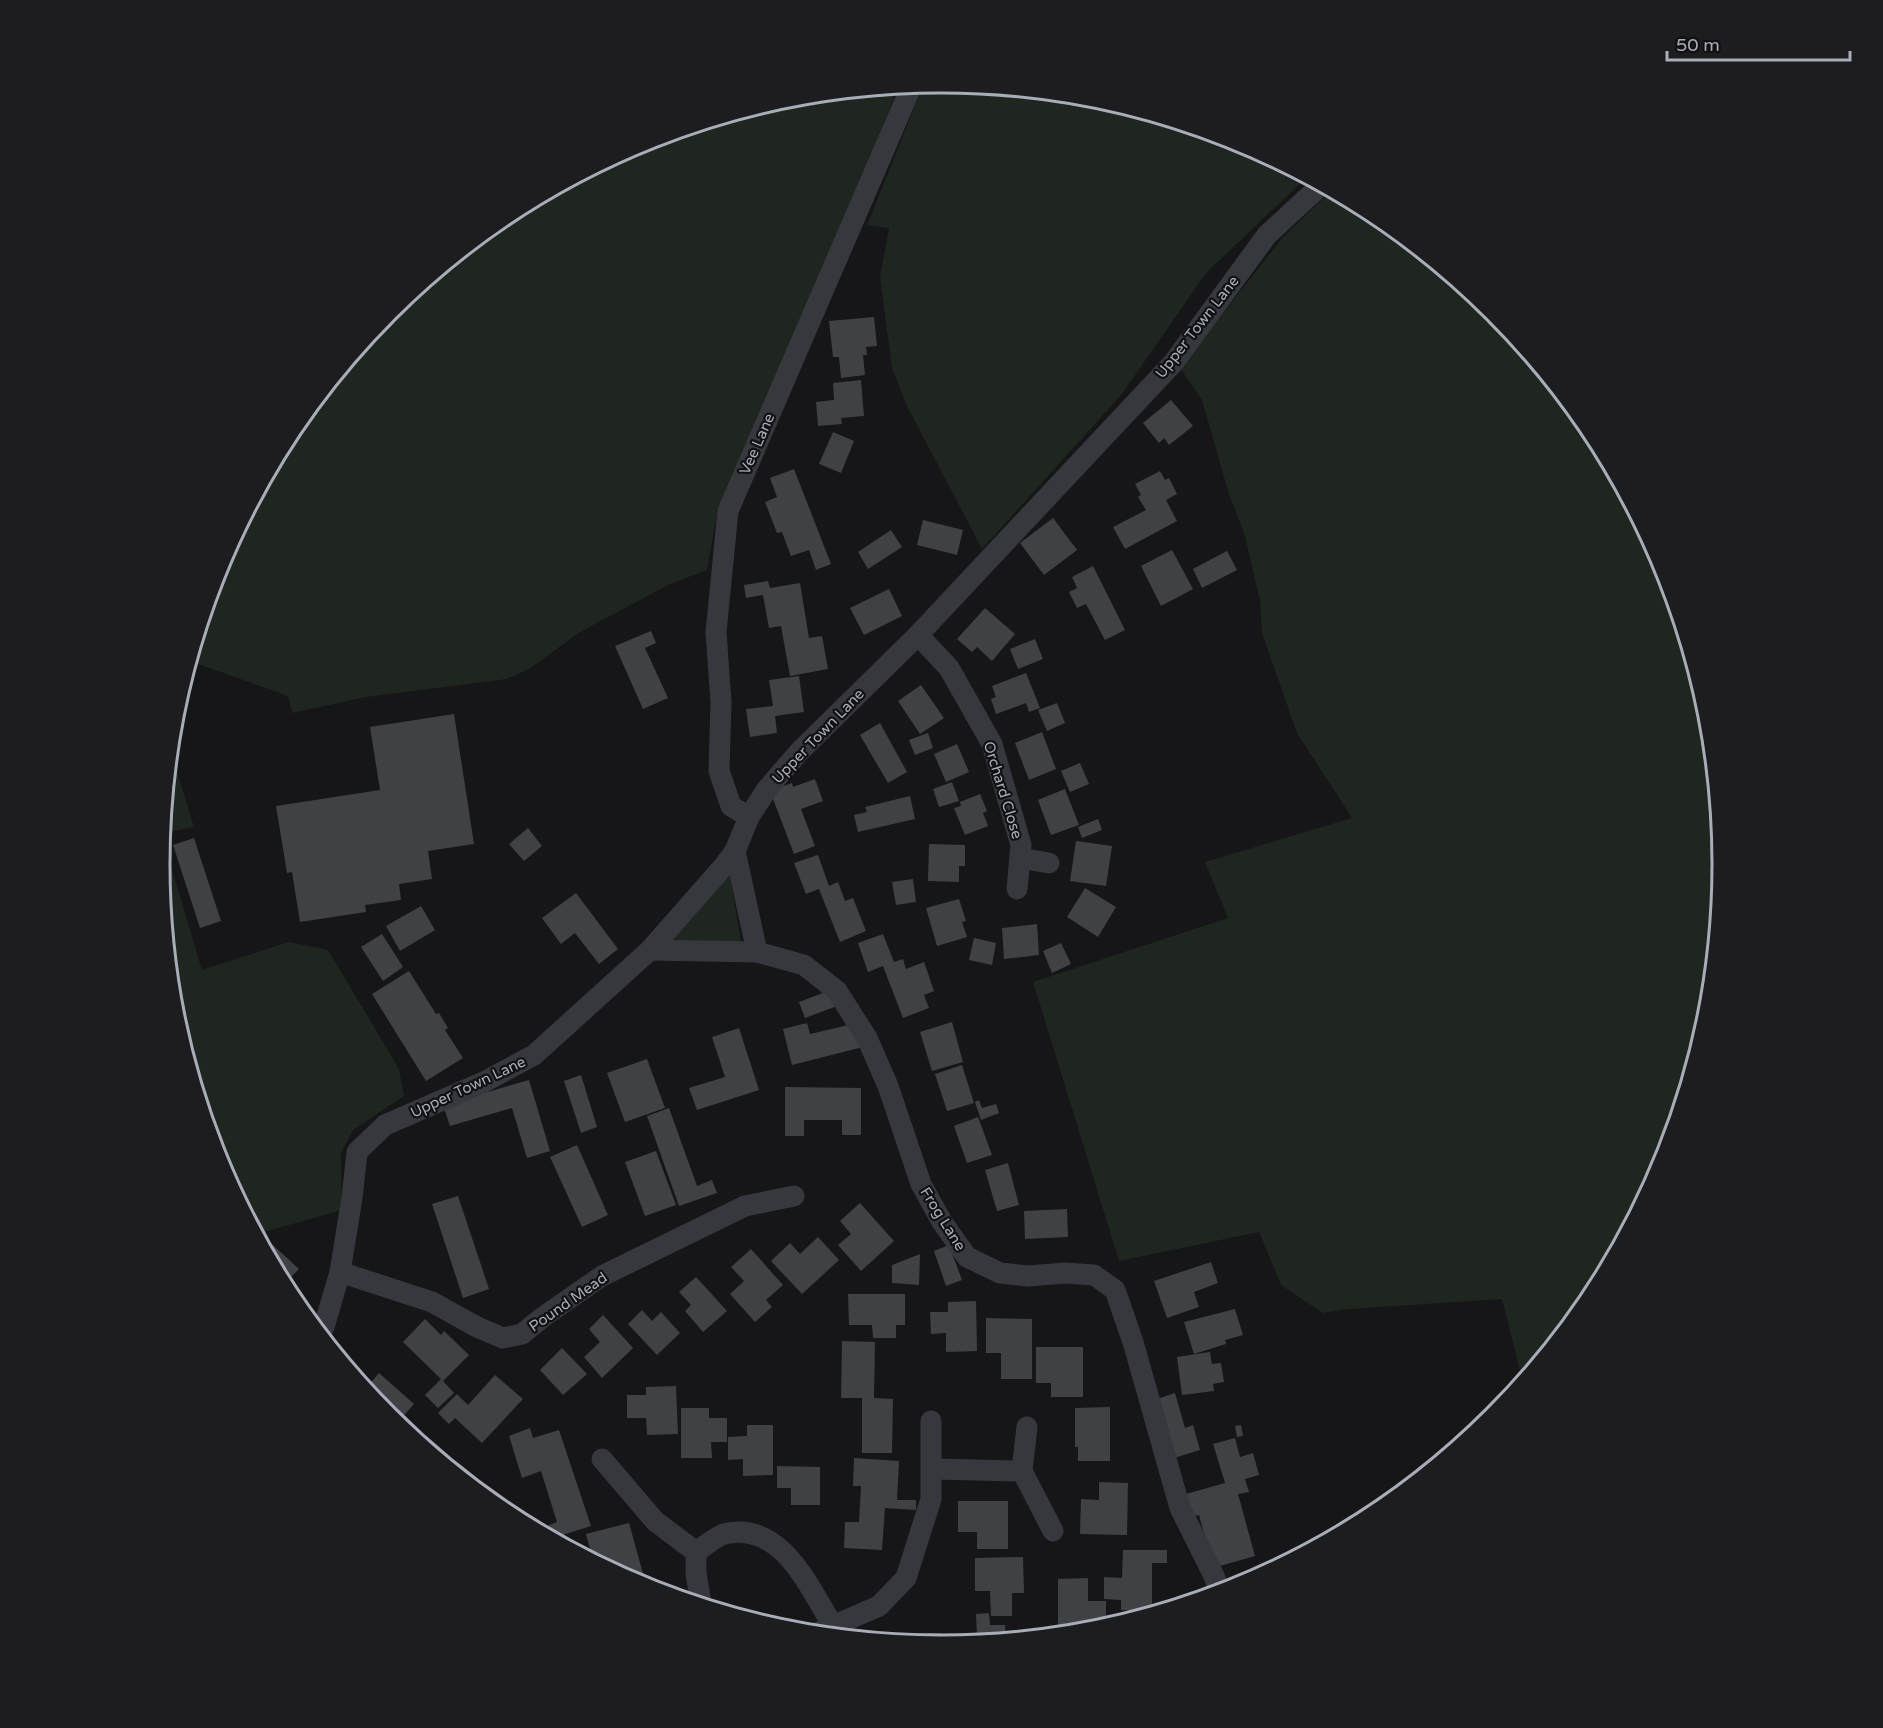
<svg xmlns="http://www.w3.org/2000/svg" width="1883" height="1728" font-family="'Varela Round',sans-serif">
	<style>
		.green { fill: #1e261f }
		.building { fill: #404145 }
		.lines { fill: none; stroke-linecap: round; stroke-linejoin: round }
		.street { stroke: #37383d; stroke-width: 21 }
		.labels { text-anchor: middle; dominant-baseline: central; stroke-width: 4.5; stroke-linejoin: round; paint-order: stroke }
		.street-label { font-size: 15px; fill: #a8adb8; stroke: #111113 }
		.rim { fill: none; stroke: #a8adb8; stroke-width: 3 }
	</style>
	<rect width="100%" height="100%" fill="#161618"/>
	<!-- green -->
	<g class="green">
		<polygon points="942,83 1094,98 1241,142 1307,177 1206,273 1122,394 982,549 907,406 892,368 880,277 889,228 867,225 924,84"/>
		<polygon points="898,87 854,201 718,508 707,570 670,584 580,632 529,669 507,679 366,697 292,713 288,696 190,661 220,565 292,430 389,311 508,214 643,142 789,97"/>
		<polygon points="1331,191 1376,214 1494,312 1591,430 1664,565 1708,712 1723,864 1708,1017 1663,1163 1591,1298 1523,1382 1502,1299 1349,1309 1323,1313 1281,1285 1259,1232 1119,1261 1033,982 1228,918 1205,862 1352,818 1297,733 1262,633 1260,601 1245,536 1228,491 1202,400 1180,368 1283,237"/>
		<polygon points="171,752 194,827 163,833"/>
		<polygon points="162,843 164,843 202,970 289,942 328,950 399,1069 404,1096 353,1130 341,1153 342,1210 257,1234 219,1163 175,1016 160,864"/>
		<polygon points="725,877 730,877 742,947 669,939"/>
	</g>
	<!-- building -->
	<g class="building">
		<polygon points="874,317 877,346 866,347 867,355 863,355 865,375 841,378 839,357 833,357 829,321"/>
		<polygon points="861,380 864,416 841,418 842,424 818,426 816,402 834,400 833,383"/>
		<polygon points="1171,400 1193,426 1169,445 1164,438 1159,443 1143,423"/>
		<polygon points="833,432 854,441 841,473 819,464"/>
		<polygon points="794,469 831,564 816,570 809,550 791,556 782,532 777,533 765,502 777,497 770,478"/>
		<polygon points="1160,471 1165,480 1169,478 1177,494 1166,500 1177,521 1125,549 1113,527 1146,510 1138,497 1141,495 1135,484"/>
		<polygon points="1053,518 1077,550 1044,575 1020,543"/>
		<polygon points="923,520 963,530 957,555 917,545"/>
		<polygon points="891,530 902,547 868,569 858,552"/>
		<polygon points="1172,550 1193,589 1161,606 1141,566"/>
		<polygon points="1227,551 1237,570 1202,588 1193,569"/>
		<polygon points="1093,566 1125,630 1105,640 1086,604 1077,608 1069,592 1077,588 1072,577"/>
		<polygon points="768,581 770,588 800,583 809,638 822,636 828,669 790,676 781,626 769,628 763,595 746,598 744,585"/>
		<polygon points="889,589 902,616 864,635 850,608"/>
		<polygon points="985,608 1015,634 992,661 977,647 972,652 957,639"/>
		<polygon points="651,631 656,643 645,648 668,698 643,709 615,646"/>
		<polygon points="1035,639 1043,659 1018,669 1010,649"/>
		<polygon points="1026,673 1040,708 1029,712 1026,703 996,714 991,699 996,697 992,686"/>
		<polygon points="799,676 804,712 775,716 777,733 750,737 746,709 773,706 769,680"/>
		<polygon points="921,685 944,718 920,734 898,701"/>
		<polygon points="1057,703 1065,723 1047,731 1038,710"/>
		<polygon points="454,714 474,844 428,851 432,879 399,884 401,900 365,905 366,912 300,922 292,872 287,873 276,806 380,790 370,727"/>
		<polygon points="880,723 907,772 888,783 860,735"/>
		<polygon points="1042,732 1056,769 1029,780 1015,743"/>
		<polygon points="928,733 933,748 915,755 909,740"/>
		<polygon points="957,744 969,772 946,782 934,754"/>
		<polygon points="1080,763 1089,784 1070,792 1061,771"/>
		<polygon points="815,779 823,801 801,809 815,846 794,854 770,791 792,783 793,787"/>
		<polygon points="952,782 959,801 939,807 933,789"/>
		<polygon points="1065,789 1079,825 1051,835 1038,800"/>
		<polygon points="980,794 987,811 983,813 988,826 965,835 954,808 961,806 960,802"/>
		<polygon points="910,796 915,819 858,832 854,815 867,812 865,807"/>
		<polygon points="1098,819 1102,830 1082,838 1078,827"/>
		<polygon points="528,828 542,846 524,861 509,844"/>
		<polygon points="194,838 221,921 200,928 173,845"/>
		<polygon points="1076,841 1112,846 1106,886 1070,881"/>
		<polygon points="929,844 965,845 965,866 959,866 959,882 928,881"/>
		<polygon points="818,855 829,886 838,882 845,901 853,898 866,931 840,942 819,889 806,894 794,863"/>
		<polygon points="913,879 916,902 896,905 892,882"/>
		<polygon points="1085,888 1116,907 1098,937 1067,917"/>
		<polygon points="576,893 618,949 599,964 575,933 561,944 542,918"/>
		<polygon points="959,899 966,921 962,922 967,937 937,946 926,908"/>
		<polygon points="421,906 435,930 400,951 386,926"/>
		<polygon points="1037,924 1039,955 1004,959 1002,928"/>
		<polygon points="382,934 403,967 383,981 361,947"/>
		<polygon points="883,934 894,962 903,959 906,969 924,962 934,991 924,995 929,1008 903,1018 883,966 868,972 858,943"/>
		<polygon points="974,938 996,943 992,965 969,960"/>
		<polygon points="1061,943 1071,964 1052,973 1043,951"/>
		<polygon points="409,971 436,1014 439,1013 448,1028 445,1030 463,1058 426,1081 372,994"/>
		<polygon points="831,990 837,1006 805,1018 799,1002"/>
		<polygon points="952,1022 963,1062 932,1071 920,1032"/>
		<polygon points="807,1023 810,1034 857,1023 863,1047 792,1065 783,1029"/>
		<polygon points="739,1028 759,1090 697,1110 689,1088 725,1077 712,1037"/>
		<polygon points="647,1059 665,1108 625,1122 607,1073"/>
		<polygon points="962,1065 974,1103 947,1111 935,1074"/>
		<polygon points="581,1075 597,1127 581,1133 564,1081"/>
		<polygon points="529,1080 550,1151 527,1158 512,1108 450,1126 443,1105"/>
		<polygon points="785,1087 861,1088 861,1135 842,1135 842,1120 804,1120 804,1136 785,1136"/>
		<polygon points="979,1100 982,1108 996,1104 999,1113 981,1120 975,1102"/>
		<polygon points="669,1108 697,1186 712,1180 717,1193 679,1206 647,1116"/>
		<polygon points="978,1117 992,1155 967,1163 954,1126"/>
		<polygon points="577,1145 608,1215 582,1227 550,1157"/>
		<polygon points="656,1151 676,1205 645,1216 625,1162"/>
		<polygon points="1008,1163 1019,1205 997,1211 985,1170"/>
		<polygon points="458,1196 489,1289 463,1298 432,1204"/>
		<polygon points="860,1203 894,1241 861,1271 838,1245 851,1234 840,1221"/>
		<polygon points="1067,1209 1068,1237 1025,1239 1024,1211"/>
		<polygon points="262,1235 299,1269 284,1284 260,1238"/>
		<polygon points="818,1237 839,1260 802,1294 771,1261 790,1243 800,1254"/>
		<polygon points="949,1245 962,1280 946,1286 934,1251"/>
		<polygon points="751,1249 783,1285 766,1300 772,1307 755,1322 730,1294 744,1281 731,1267"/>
		<polygon points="920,1254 919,1285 892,1283 892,1265"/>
		<polygon points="1211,1262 1218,1283 1194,1292 1199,1307 1167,1318 1154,1281"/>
		<polygon points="696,1277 727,1311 703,1332 685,1311 691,1305 679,1292"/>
		<polygon points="848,1294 905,1294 905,1325 896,1325 896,1338 873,1338 872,1325 849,1325"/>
		<polygon points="976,1301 977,1351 946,1352 946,1333 931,1334 930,1312 948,1312 948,1302"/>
		<polygon points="1235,1309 1243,1335 1225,1340 1226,1344 1194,1354 1184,1322"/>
		<polygon points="642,1310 652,1321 661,1312 680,1333 657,1355 628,1324"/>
		<polygon points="603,1315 633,1348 602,1378 584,1357 600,1342 589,1329"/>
		<polygon points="986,1318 1032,1319 1032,1379 1001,1379 1001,1353 986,1353"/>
		<polygon points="425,1319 441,1335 444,1331 469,1355 443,1381 454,1393 438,1408 425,1395 441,1379 403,1342"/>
		<polygon points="842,1341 875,1342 874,1398 893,1399 892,1453 862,1453 862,1398 841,1398"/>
		<polygon points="1036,1347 1083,1347 1083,1397 1051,1397 1051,1383 1036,1383"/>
		<polygon points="562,1348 587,1374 563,1395 540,1370"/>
		<polygon points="1210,1352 1212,1364 1221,1363 1224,1382 1213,1384 1214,1391 1182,1395 1177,1357"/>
		<polygon points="379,1373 414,1404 397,1423 389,1416 366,1388"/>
		<polygon points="495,1375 523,1399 482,1443 455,1418 449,1424 438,1413 457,1394 468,1405"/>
		<polygon points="676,1386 678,1434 647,1435 646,1418 627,1418 627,1395 646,1395 646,1387"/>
		<polygon points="1175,1393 1185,1428 1193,1425 1200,1450 1174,1458 1157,1399"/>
		<polygon points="1110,1407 1110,1461 1078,1461 1078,1447 1075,1447 1075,1408"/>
		<polygon points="681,1408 709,1408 709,1418 727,1418 727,1442 711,1442 712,1458 681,1458"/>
		<polygon points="747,1425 773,1425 773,1475 743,1476 743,1459 728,1460 728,1437 747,1436"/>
		<polygon points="1241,1425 1243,1436 1237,1437 1235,1426"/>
		<polygon points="530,1428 533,1438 559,1430 591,1526 553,1538 551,1537 547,1526 557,1522 541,1471 522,1478 509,1436"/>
		<polygon points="1235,1438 1240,1457 1253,1453 1259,1475 1245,1479 1249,1492 1238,1494 1255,1556 1213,1568 1199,1515 1193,1516 1186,1494 1225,1483 1213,1444"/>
		<polygon points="854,1458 899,1461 897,1500 916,1500 916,1510 885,1508 882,1550 844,1548 845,1522 859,1522 861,1486 853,1486"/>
		<polygon points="777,1466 820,1467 820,1505 791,1505 791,1488 777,1488"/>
		<polygon points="1099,1482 1128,1483 1127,1535 1080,1534 1081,1499 1099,1500"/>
		<polygon points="958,1501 1008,1501 1008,1549 977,1549 977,1532 958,1532"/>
		<polygon points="629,1523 644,1577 646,1587 593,1560 586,1534"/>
		<polygon points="1123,1550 1167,1550 1167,1563 1152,1563 1152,1611 1121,1610 1121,1600 1104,1599 1104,1577 1122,1578"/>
		<polygon points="1023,1557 1024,1593 1012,1593 1012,1616 991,1616 990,1591 975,1591 975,1558"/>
		<polygon points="1284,1562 1284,1563 1256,1578 1254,1570"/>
		<polygon points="1088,1578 1088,1601 1106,1601 1106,1621 1089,1621 1089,1630 1058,1630 1058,1579"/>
		<polygon points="989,1613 990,1625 1005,1625 1006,1639 959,1644 959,1637 977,1636 976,1614"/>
		<polygon points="898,1633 899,1641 868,1638 868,1634"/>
		<polygon points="909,1633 942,1633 942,1645 909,1642"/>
	</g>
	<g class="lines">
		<!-- street -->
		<g class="street">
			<polyline points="918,635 949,668 992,744 1021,845 1017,889"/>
			<polyline points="749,817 731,806 719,771 721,702 716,632 728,511 912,85"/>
			<polyline points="735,851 757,952"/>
			<polyline points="1020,858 1049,863"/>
			<polyline points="650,950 757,952 804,965 837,991 867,1038 888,1086 921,1184 942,1222 967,1257 1000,1273 1028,1276 1065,1273 1094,1275 1115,1290 1133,1342 1180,1508 1214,1576 1220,1592"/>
			<polyline points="340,1272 432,1302 477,1327 503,1338 522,1334 543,1317 602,1276 745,1206 794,1196"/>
			<polyline points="319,1332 324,1327 340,1272 352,1198 357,1152 385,1125 484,1082 534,1055 650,950 723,867 735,851 749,817 767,789 799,752 918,635 1174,362 1267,235 1321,185"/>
			<polyline points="1027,1427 1022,1471 1053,1531"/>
			<polyline points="602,1459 655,1521 696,1552 696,1573 701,1604"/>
			<polyline points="932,1469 1022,1471"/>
			<path d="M696,1552C705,1546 715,1537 724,1534C781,1520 809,1587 833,1626"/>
			<polyline points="817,1633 879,1606 906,1578 931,1499 931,1421"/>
		</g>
	</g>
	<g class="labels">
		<!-- street labels -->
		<g class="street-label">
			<text transform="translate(1197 327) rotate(-52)">Upper Town Lane</text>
			<text transform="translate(757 444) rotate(-66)">Vee Lane</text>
			<text transform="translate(818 736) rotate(-46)">Upper Town Lane</text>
			<text transform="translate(1003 790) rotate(73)">Orchard Close</text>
			<text transform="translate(468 1087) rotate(-25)">Upper Town Lane</text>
			<text transform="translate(943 1219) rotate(58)">Frog Lane</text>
			<text transform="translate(568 1302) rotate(-35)">Pound Mead</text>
		</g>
	</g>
	<!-- crop -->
	<path d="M0 0H1883V1728H0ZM170 864a771 771 0 1 1 1542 0a771 771 0 1 1-1542 0Z" fill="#1d1d20" fill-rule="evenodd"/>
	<path class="rim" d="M170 864a771 771 0 1 1 1542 0a771 771 0 1 1-1542 0Z"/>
	<!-- scale -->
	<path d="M1667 51v9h183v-9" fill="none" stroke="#a8adb8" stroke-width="3"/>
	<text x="1676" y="51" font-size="18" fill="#a8adb8" stroke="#111113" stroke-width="4.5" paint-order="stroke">50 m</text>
</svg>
